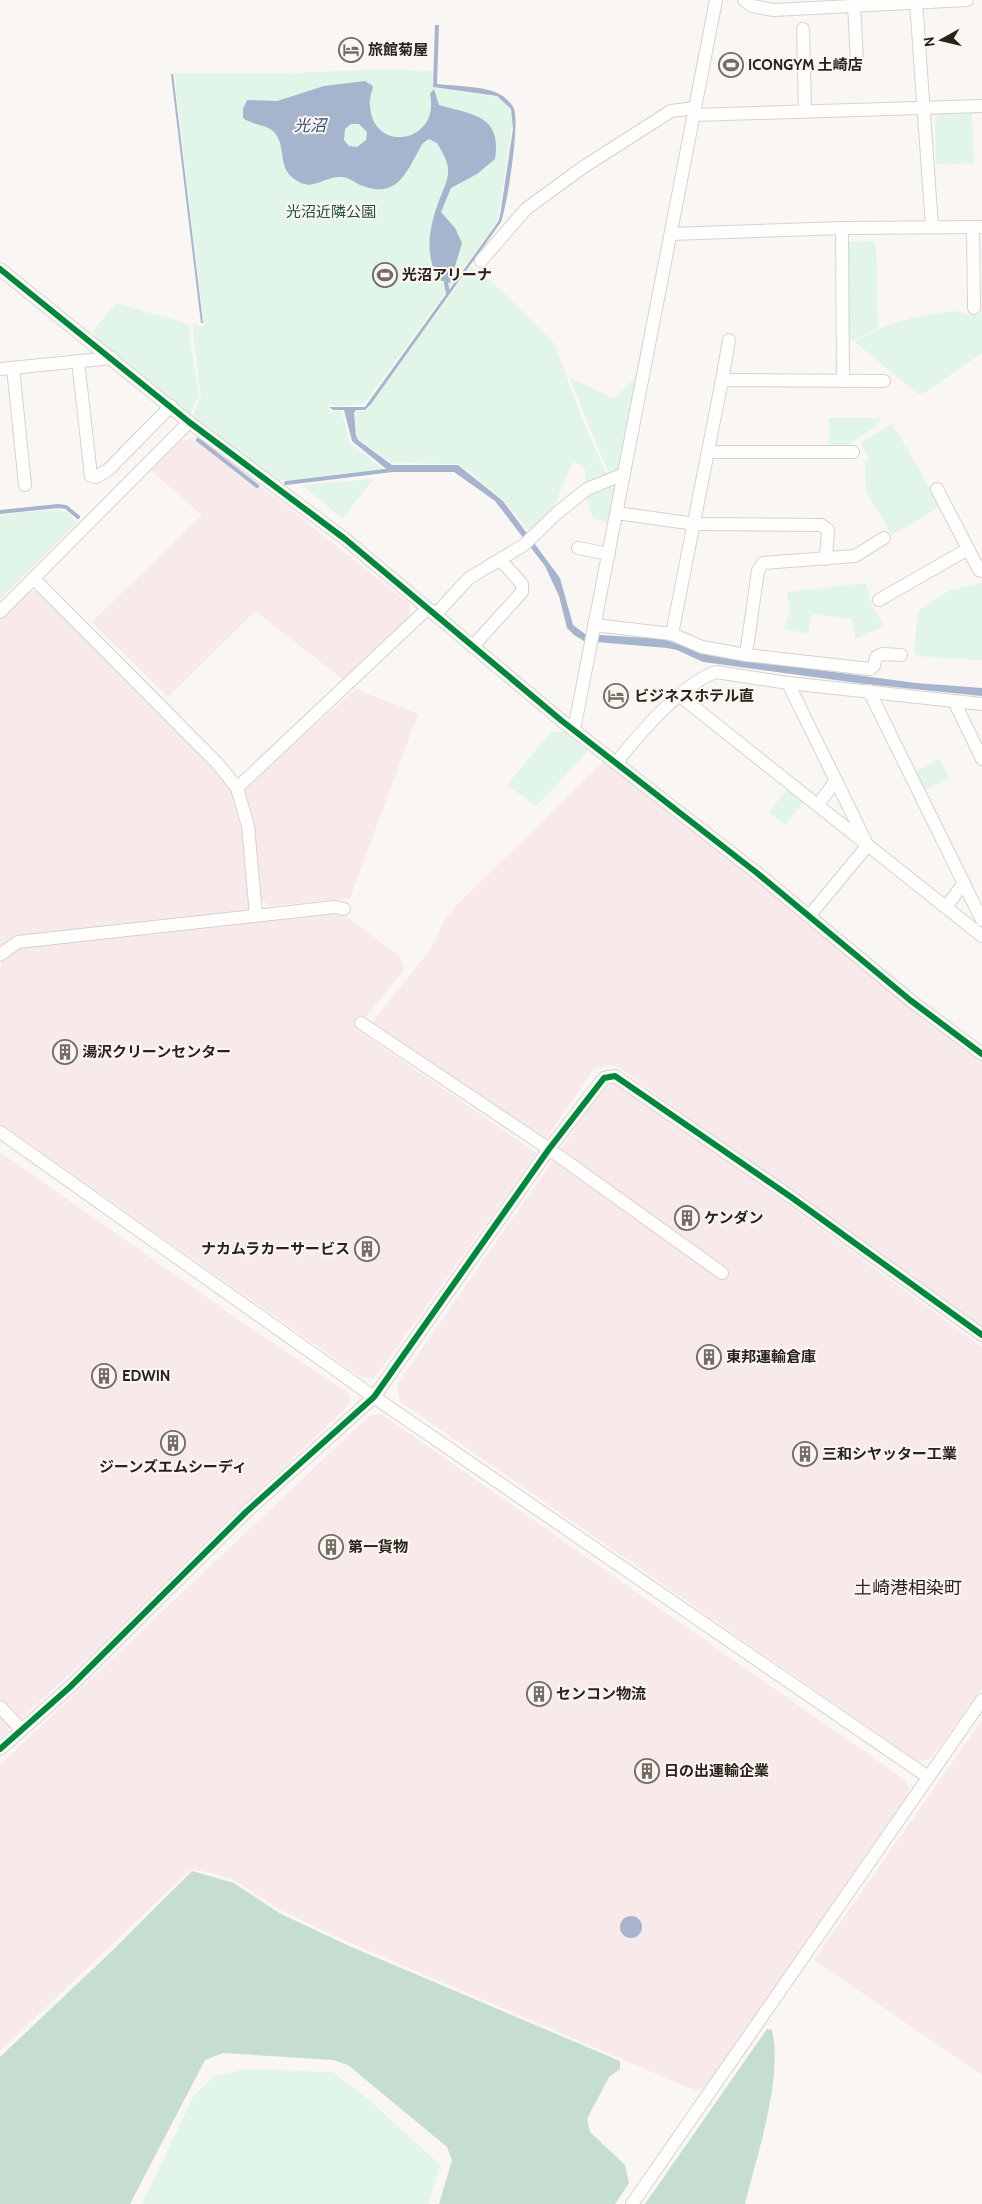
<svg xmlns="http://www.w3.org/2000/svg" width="982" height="2204" font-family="Cabin,'Noto Sans JP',sans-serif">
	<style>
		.industrial { fill: #f8eaea }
		.green { fill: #e1f5e9 }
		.forest { fill: #c6ded0 }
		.water { fill: #a6b5cd; fill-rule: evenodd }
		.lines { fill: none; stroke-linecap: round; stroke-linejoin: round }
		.stream { stroke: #a6b5cd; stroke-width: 4 }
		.minor-casing { stroke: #d7d2cd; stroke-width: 14 }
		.minor { stroke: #fefefd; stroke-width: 12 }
		.cycleway-casing { stroke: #fdf6f0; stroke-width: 9 }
		.cycleway { stroke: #00873e; stroke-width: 6 }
		.labels { text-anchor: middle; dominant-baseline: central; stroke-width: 4; stroke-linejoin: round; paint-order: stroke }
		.poi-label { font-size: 15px; font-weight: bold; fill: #29231e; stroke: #fdf6f0; text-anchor: start }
		.park-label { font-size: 15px; fill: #1a533c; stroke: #fdf6f0 }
		.water-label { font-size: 16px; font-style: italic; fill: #2d4b7b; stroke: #fdf6f0 }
		.quarter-label { font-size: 18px; fill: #29231e; stroke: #fdf6f0 }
	</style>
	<rect width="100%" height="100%" fill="#faf6f3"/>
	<!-- industrial -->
	<g class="industrial">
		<polygon points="198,436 410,604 408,622 345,681 255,611 168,697 92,622 202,515 149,469 180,442"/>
		<polygon points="34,591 39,592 217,770 231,793 242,831 251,902 247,910 241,912 19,936 9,940 0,948 0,619 25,593"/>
		<polygon points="356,689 418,714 350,898 269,906 261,899 254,832 243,794 244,787"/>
		<polygon points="603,762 823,932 982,1061 982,1330 621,1069 611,1065 594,1069 544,1141 372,1023 432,947 445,919 458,904"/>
		<polygon points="334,912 344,914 400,957 404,965 403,971 356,1029 537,1153 379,1372 374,1378 368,1378 361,1377 0,1123 0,965 17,948"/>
		<polygon points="615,1081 712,1149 982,1347 982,1688 931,1758 918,1762 401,1402 398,1396 398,1383 602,1090"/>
		<polygon points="0,1152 242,1322 347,1392 351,1403 211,1535 97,1649 0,1738"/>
		<polygon points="376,1414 383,1415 905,1780 909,1788 907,1796 708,2083 701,2089 694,2090 337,1937 280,1910 233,1879 195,1869 190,1870 0,2051 0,1765 368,1417"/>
		<polygon points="982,1720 982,2075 814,1960"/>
	</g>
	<!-- green -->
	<g class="green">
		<path d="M384,69L433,71V87L496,97C508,101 512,111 512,123L498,221L364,404L333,406L330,404L327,407L332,411H341L350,443L383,469L274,482L192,418L201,397L193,333V323L204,327L174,73H291Z"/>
		<polygon points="972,113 974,163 936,164 935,120 939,114"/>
		<polygon points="874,241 876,245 878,328 853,341 849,340 848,242"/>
		<polygon points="471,266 501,290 554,343 584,424 607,475 586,484 585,468 573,462 553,508 546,520 530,532 504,500 459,464 392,463 358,440 355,418 356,411 366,411 371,404"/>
		<polygon points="116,303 191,325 189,334 199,395 190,415 96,338 93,331"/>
		<path d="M955,311L967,315L982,314V353L924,393L918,394L855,342C885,322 919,315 955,311Z"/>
		<polygon points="569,377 614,399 636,377 618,471 609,474"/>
		<polygon points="829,418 880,418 878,425 842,449 829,449"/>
		<polygon points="892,424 941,506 892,535 866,491 865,461 869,458 860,443"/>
		<polygon points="374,479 342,518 302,485"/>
		<polygon points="616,483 617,486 608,522 593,519 586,494"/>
		<polygon points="57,509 69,513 77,523 0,599 0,515"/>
		<polygon points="866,583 872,606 884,626 855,639 852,619 812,614 808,634 784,629 790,611 787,592"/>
		<polygon points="982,583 982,660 926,657 914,654 918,611 950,590"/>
		<polygon points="551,732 565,732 588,752 536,806 507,785"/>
		<polygon points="939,759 949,778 923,791 914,772"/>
		<polygon points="787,789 803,802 785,825 769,812"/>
		<polygon points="246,2069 333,2072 369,2100 440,2165 429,2204 142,2204 194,2095 215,2076"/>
	</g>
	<!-- forest -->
	<g class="forest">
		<polygon points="192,1871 234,1883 279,1913 347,1945 620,2061 620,2069 609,2077 587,2119 590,2132 625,2165 629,2183 615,2204 439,2204 452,2160 447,2147 348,2065 333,2060 223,2053 205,2060 130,2204 0,2204 0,2057 113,1950"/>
		<path d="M767,2029L772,2030C783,2080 757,2154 745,2204H645Z"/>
	</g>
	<!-- water -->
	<g class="water">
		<path d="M435,25H439L437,84C454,86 487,86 501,95C506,98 512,104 514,109C520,122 507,207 501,222L371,404L365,410H356L354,413L356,435L358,440L392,465H458L503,501L560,578L573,625L585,634L663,639L713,656L916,683L982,688V696L865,684L703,662L677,650L667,648L584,641L574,635L567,628L559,596L545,566L495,501L454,472H390L352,441L344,410H333L329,407H365L498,222L500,216L513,129L511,109L497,96L433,87Z"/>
		<polygon points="171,74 173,74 203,323 201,323"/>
		<path d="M365,81L373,86C372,92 369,98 370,105C372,155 441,143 430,94L434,89L439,105C473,115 502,115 495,159L477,174L451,188L441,212L455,228L462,243L450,283L439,280C423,254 430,224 440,198C444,188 449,179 448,168C447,159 441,150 437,143L429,139L423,143C408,167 400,200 363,186C354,183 350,176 339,177C320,178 312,193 293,178C277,166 287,144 273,131C267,125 253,125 243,118V109L247,100L277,101L324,86ZM351,124H359L367,132L366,140L357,147L349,146L344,140L345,129Z"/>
		<circle cx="631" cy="1927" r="11"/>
	</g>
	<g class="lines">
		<!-- stream -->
		<g class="stream">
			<polyline points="446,283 448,293"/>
			<polyline points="198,440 257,486"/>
			<polyline points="286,483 393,470"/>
			<polyline points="0,512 58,506 66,507 78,517"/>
		</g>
		<defs>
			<g id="minor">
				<polyline points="744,0 752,6 774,10 967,0"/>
				<polyline points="916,2 932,227"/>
				<polyline points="854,5 857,61"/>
				<polyline points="803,29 805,112"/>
				<polyline points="694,115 982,106"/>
				<polyline points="973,227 974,308"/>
				<polyline points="842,228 843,381"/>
				<polyline points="671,234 842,228 982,227"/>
				<polyline points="481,261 526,209 582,168 671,111 695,108"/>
				<polyline points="0,269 189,422 345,539 562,721 757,873 910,1000 982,1054"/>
				<polyline points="78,361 91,476 96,477 108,470 171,406"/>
				<polyline points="13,368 25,485"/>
				<polyline points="0,369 112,358"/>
				<polyline points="722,380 729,340"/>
				<polyline points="709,452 853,452"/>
				<polyline points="937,489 979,570 982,571"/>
				<polyline points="617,513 695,524 821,525 828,530 826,559"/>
				<polyline points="578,548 609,554"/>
				<polyline points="33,578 218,764 237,788 248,826 256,915"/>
				<polyline points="879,600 968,549"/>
				<polyline points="0,612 189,422"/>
				<polyline points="435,615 469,578 524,545 556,514 587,489 624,474"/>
				<polyline points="594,625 672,634 702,647 746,655 870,669 874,666 876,657 882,654 901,655"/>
				<polyline points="672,634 722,380 884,381"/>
				<polyline points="473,646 522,592 522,584 504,564"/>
				<polyline points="746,655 758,571 763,563 855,556 884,538"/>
				<polyline points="788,683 865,840"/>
				<polyline points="869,691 982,920"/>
				<polyline points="680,696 982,936"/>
				<polyline points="954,701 982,759"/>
				<polyline points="574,730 716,0"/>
				<path d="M616,763C639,734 682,684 716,672L788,683L982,704"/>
				<polyline points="237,788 427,609"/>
				<polyline points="818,805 836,780"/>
				<polyline points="946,907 964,883"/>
				<polyline points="810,915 868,845"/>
				<polyline points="0,955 18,942 335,907 344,909"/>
				<polyline points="361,1023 549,1149 722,1273"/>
				<polyline points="0,1132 374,1397 928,1777"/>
				<polyline points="0,1707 21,1729"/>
				<polyline points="0,1749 70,1687 246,1512 374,1397 549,1149 604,1078 615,1076 791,1197 982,1335"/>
				<polyline points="632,2204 982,1700"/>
			</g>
		</defs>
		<!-- minor casing -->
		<use href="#minor" class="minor-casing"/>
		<!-- minor -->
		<use href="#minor" class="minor"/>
		<defs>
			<g id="cycleway">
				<polyline points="0,269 189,422 345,539 562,721 757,873 910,1000 982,1054"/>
				<polyline points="0,1749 70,1687 246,1512 374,1397 549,1149 604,1078 615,1076 791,1197 982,1335"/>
			</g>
		</defs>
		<!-- cycleway casing -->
		<use href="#cycleway" class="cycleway-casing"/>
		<!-- cycleway -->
		<use href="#cycleway" class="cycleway"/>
	</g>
	<!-- icons -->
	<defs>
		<symbol id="hotel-ring" viewBox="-11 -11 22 22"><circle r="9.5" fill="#fdf6f0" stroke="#726d69" stroke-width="1.5"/><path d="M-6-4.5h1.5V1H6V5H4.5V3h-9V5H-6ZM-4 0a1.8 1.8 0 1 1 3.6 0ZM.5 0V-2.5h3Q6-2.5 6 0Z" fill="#726d69"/></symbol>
		<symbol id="stadium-ring" viewBox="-11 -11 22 22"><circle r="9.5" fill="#fdf6f0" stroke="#726d69" stroke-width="1.5"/><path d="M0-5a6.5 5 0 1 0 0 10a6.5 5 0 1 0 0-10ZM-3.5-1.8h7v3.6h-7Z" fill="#726d69"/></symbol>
		<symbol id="building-ring" viewBox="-11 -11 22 22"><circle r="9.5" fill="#fdf6f0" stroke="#726d69" stroke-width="1.5"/><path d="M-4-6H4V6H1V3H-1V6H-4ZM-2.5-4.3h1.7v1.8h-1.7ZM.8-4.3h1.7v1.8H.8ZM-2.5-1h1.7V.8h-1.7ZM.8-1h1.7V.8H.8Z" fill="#726d69"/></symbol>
	</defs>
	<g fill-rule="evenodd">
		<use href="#hotel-ring" x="337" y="36" width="28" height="28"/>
		<use href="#stadium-ring" x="717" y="51" width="28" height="28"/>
		<use href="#stadium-ring" x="371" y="261" width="28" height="28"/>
		<use href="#hotel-ring" x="602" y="682" width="28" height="28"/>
		<use href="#building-ring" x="51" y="1038" width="28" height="28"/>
		<use href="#building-ring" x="673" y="1204" width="28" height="28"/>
		<use href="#building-ring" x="353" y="1235" width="28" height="28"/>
		<use href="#building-ring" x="695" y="1343" width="28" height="28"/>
		<use href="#building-ring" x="90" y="1362" width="28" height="28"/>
		<use href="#building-ring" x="159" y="1429" width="28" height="28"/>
		<use href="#building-ring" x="791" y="1440" width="28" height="28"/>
		<use href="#building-ring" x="317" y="1533" width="28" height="28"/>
		<use href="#building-ring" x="525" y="1680" width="28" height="28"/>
		<use href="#building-ring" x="633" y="1757" width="28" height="28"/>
	</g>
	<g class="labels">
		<!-- poi labels -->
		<g class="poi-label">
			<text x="368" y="50">旅館菊屋</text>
			<text x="748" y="65">ICONGYM 土崎店</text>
			<text x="402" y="275">光沼アリーナ</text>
			<text x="634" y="696">ビジネスホテル直</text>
			<text x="82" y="1052">湯沢クリーンセンター</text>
			<text x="704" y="1218">ケンダン</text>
			<text x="350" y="1249" text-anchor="end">ナカムラカーサービス</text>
			<text x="726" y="1357">東邦運輸倉庫</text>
			<text x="122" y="1376">EDWIN</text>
			<text x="822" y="1454">三和シヤッター工業</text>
			<text x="173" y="1467" text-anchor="middle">ジーンズエムシーディ</text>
			<text x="348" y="1547">第一貨物</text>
			<text x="556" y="1694">センコン物流</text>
			<text x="664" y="1771">日の出運輸企業</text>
		</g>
		<!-- park labels -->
		<g class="park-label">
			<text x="331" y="212">光沼近隣公園</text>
		</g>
		<!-- water labels -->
		<g class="water-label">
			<text x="310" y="125">光沼</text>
		</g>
		<!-- quarter labels -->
		<g class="quarter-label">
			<text x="908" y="1588">土崎港相染町</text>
		</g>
	</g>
	<!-- north arrow -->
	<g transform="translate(942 40) rotate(262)" stroke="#fdf6f0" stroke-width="4" paint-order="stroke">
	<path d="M0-4L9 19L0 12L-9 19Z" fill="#29231e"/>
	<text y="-8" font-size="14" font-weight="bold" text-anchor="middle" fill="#29231e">N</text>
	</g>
</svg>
